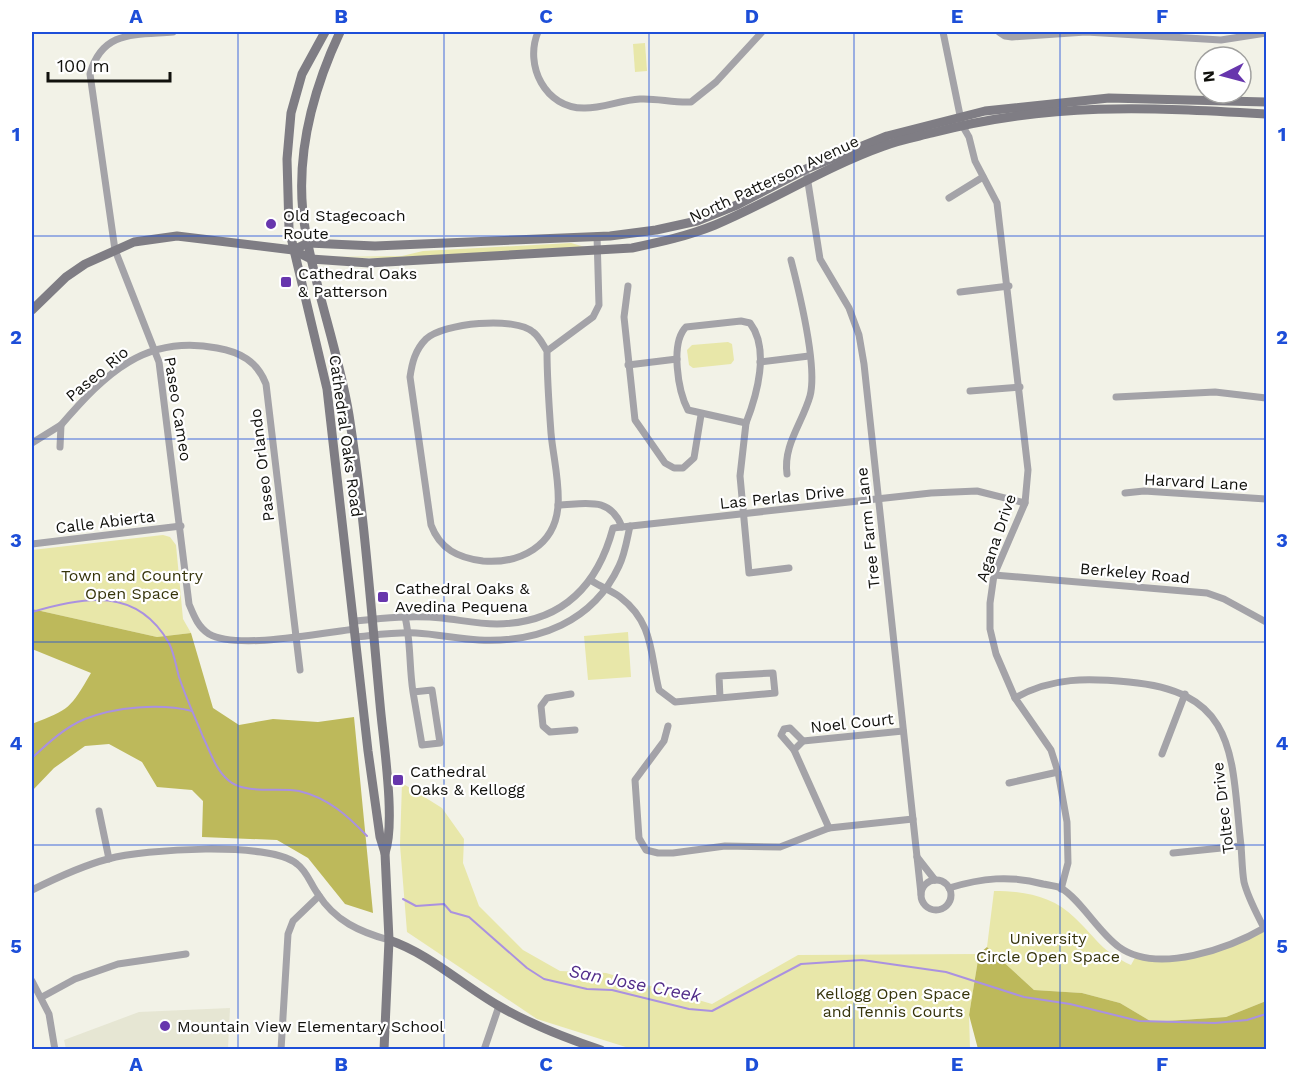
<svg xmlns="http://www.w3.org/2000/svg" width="1298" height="1081" font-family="'Work Sans',sans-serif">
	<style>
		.built { fill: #e6e6d3 }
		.green { fill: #e8e7a9 }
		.forest { fill: #bdb95b }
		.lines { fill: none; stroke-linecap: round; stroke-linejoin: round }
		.stream { stroke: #aa91e0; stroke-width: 2 }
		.street { stroke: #a4a3a8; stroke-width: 7 }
		.secondary { stroke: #7f7d84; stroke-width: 9 }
		.grid { fill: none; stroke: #1d4ed8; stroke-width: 1.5; stroke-opacity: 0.55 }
		.poi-dot { fill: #6736ad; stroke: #fff; stroke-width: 2 }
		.labels { text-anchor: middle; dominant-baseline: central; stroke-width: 4.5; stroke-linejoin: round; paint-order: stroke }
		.street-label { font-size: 16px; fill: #11110d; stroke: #fff }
		.poi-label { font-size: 16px; fill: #11110d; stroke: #fff; text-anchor: start }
		.park-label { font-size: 16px; fill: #36340b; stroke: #fff }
		.water-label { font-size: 18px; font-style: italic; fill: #522d8a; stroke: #fff }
		.neatline { fill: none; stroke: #1d4ed8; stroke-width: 2 }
		.grid-label { font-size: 20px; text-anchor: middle; font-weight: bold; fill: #1d4ed8 }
	</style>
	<rect width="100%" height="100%" fill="#f2f2e7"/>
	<!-- built -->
	<polygon class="built" points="230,1008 228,1049 66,1049 64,1040 139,1012"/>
	<!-- green -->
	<g class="green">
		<polygon points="645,43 647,71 635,72 633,44"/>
		<polygon points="571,243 585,247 390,258 327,257 402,256 423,251"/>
		<polygon points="728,342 732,344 734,360 731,364 693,368 689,365 687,350 692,345"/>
		<polygon points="163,535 170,537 176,545 183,619 191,633 157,637 32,609 32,550"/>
		<polygon points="628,632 631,677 588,680 584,636"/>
		<polygon points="402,783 442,808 464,839 463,863 479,906 523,950 560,971 606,973 712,1004 798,955 979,954 969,1015 970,1049 632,1049 537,1019 407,932 400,845"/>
		<path d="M994,891C1024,891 1053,896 1075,918C1098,940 1101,951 1131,965L1137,954C1190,962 1219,948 1266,927V1001L1226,1017L1152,1022L1120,1003L1082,993L1034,990L987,947Z"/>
	</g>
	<!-- forest -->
	<g class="forest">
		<path d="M32,609L157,637L191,633L213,708L239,725L273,719L318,722L354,717L373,913L345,904L308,858L277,840L202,837L203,801L192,790L157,787L142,762L109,744L85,746L54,768L32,791V724C70,709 70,709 91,673L32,649Z"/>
		<polygon points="987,947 1034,990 1082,993 1120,1003 1152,1022 1226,1017 1266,1001 1266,1049 978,1049 969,1015 979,954"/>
	</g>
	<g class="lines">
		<!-- stream -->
		<g class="stream">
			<path d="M32,612C85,596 137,587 169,643C174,653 176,666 179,677C186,698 195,717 203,737C210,751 215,769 228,780C244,795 279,787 299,791C328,798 347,815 367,836"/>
			<path d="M32,758C47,744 65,727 85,719C115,707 160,703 192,711"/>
			<polyline points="403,899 416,906 444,904 451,912 469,917 527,968 544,979 587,989 612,990 689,1009 712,1011 801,964 862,960 946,972 1024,997 1070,1004 1139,1021 1215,1023 1247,1020 1266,1014"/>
		</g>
		<!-- street -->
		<g class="street">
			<path d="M173,32C135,35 102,30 90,74L115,250L159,362L189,604C194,616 198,627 209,634C237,650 322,633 355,629"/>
			<path d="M538,32C524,65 545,109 585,108C603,108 621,100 640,99C657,98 673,103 691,102L716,82L762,32"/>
			<polyline points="943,32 962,125 969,137 975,161 997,203 1028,470 1025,503 994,575 990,603 990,629 996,654 1015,698 1051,750 1058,772 1067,822 1068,863 1061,889"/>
			<polyline points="999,32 1005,36 1012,37 1086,32 1221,40 1266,33"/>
			<polyline points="807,176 820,259 849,308 859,335 864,364 921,894"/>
			<polyline points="949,198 983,177"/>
			<polyline points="628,286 624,317 635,420 665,463 674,468 683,468 694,458 701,415"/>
			<polyline points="960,292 1009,286"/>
			<path d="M741,321L750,323C770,349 757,395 746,423L688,410C678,391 670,343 686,327Z"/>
			<path d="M547,351C543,345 539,336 533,332C515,316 443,323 426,339C415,350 412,363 410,377L431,525C440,549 458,558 483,561C520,564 555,546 558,506C560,483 553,456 551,433C549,406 547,378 547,351L593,317L599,305L597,236"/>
			<polyline points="760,362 809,356"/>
			<polyline points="628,365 677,359"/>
			<polyline points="970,391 1020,387"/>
			<polyline points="1116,397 1215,392 1266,398"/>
			<polyline points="746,423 740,476 749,573 789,568"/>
			<polyline points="32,443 61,425"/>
			<path d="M60,447L61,425C105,374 145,334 217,348C240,352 257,361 266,384L300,670"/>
			<path d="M787,474C783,445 802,424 810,396C818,366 799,291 791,260"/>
			<polyline points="1125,493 1144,491 1266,499"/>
			<path d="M558,505C586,504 610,496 622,527"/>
			<polyline points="32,544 181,526"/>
			<polyline points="994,575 1207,593 1224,599 1266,622"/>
			<path d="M592,581C601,587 612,591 620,597C654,623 650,654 659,690L675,702L775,693L773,673L719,676L720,698"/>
			<path d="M405,617C411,641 409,667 413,692L432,690L440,743L422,745L413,692"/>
			<path d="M355,621C384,618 413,615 442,618C460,620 478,624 497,624C561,623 597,588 613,528L931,493L977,491L1025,503"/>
			<path d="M356,637C376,635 396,632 416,633C437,634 458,639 479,640C538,643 593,622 619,566C625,554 627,539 630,526"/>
			<polyline points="571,694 547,698 541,706 543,726 550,732 575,730"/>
			<path d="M1015,698C1052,677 1088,678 1129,682C1239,692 1231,757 1241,846C1242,857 1242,870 1244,882C1248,898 1257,914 1264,928"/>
			<polyline points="668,726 664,741 635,780 639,838 646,850 658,853 673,853 725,846 780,847 829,828 913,819"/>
			<polyline points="794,750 781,735 784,729 790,728 803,741"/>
			<polyline points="1162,754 1185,694"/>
			<polyline points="1009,783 1058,772"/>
			<polyline points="99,811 109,859"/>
			<polyline points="829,828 794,750 803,741 903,731"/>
			<polyline points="1173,853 1241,846"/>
			<polyline points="917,857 935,880"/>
			<circle cx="936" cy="895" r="15"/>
			<path d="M949,888C982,878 1010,875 1043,884C1048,885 1056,886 1061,888C1080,899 1099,933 1119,947C1158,975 1230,948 1266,927"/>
			<path d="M32,890C56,878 81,866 108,859C144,849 269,841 297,864C307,871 311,885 318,894C335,921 360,932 389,940"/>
			<polyline points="32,981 49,1014 55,1050"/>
			<polyline points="42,997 75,979 118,964 186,954"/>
			<polyline points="281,1050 288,934 293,921 319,896"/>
			<polyline points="484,1050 499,1006"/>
		</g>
		<!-- secondary -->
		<g class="secondary">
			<polyline points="325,32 302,74 291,113 287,159 289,229 327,389 368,751 380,837 385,853 389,940 384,1050"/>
			<path d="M340,32C311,94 293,165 306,234C317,295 339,354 349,415C364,511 371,608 380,704C383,740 396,822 385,853"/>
			<polyline points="293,250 308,243 375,246 610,236 656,230 697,221 737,205 806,169 887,136 985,111 1109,98 1266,102"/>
			<path d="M32,310L66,277L85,264L134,242L177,236L293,250L311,259L369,263L632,248C660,242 688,236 715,225C772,201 825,167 884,146C899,140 916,137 932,133C1048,102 1148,107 1266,114"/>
			<path d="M389,940C430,954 462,985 499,1006C532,1025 565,1038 601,1050"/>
		</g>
	</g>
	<!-- grid -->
	<path class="grid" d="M238,32V1050M444,32V1050M649,32V1050M854,32V1050M1060,32V1050M32,236H1266M32,439H1266M32,642H1266M32,845H1266"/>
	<!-- markers -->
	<g class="poi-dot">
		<circle cx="271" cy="224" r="6"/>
		<rect x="280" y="276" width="12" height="12" rx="3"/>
		<rect x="377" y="591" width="12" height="12" rx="3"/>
		<rect x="392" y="774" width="12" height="12" rx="3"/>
		<circle cx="165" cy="1026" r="6"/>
	</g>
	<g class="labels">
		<!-- street labels -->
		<g class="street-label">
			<text transform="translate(774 179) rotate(-25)">North Patterson Avenue</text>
			<text transform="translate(97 374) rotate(-40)">Paseo Rio</text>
			<text transform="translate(178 409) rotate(81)">Paseo Cameo</text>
			<text transform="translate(346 436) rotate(82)">Cathedral Oaks Road</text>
			<text transform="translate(262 465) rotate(-97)">Paseo Orlando</text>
			<text transform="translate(1196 482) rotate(3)">Harvard Lane</text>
			<text transform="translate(782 497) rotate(-6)">Las Perlas Drive</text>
			<text transform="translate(105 522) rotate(-7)">Calle Abierta</text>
			<text transform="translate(868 528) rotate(-96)">Tree Farm Lane</text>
			<text transform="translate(996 538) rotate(-71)">Agana Drive</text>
			<text transform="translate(1135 573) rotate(5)">Berkeley Road</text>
			<text transform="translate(852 723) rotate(-6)">Noel Court</text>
			<text transform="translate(1223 808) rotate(-97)">Toltec Drive</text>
		</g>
		<!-- poi labels -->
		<g class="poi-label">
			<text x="283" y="215">Old Stagecoach<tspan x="283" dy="18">Route</tspan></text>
			<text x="298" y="273">Cathedral Oaks<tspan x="298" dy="18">&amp; Patterson</tspan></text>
			<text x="395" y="588">Cathedral Oaks &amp;<tspan x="395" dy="18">Avedina Pequena</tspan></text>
			<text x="410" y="771">Cathedral<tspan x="410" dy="18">Oaks &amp; Kellogg</tspan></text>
			<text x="177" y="1026">Mountain View Elementary School</text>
		</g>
		<!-- park labels -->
		<g class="park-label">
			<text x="132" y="575">Town and Country<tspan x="132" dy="18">Open Space</tspan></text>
			<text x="1048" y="938">University<tspan x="1048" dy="18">Circle Open Space</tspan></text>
			<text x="893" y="993">Kellogg Open Space<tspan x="893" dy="18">and Tennis Courts</tspan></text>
		</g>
		<!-- water labels -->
		<g class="water-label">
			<text transform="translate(635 983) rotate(11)">San Jose Creek</text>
		</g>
	</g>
	<!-- border -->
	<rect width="1298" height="1081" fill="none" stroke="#ffffff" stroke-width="66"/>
	<!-- north arrow -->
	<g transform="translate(1223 75) rotate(264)"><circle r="28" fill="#ffffff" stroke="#a0a09e" stroke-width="1.5"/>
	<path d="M0-4.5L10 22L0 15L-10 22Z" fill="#6736ad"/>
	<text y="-9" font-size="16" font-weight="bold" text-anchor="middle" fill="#11110d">N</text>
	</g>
	<!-- scale -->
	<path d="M48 72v9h122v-9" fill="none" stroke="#11110d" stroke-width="3"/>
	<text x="57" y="72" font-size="18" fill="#11110d" stroke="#ffffff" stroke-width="4.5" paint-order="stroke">100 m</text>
	<rect x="33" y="33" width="1232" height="1015" class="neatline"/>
	<g class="grid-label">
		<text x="136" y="23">A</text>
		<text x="341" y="23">B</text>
		<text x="546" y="23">C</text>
		<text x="752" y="23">D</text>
		<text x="957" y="23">E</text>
		<text x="1162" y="23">F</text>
		<text x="16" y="141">1</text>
		<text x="1282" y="141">1</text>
		<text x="16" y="344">2</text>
		<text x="1282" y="344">2</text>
		<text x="16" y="547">3</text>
		<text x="1282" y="547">3</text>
		<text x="16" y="750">4</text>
		<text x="1282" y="750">4</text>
		<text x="16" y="953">5</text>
		<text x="1282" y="953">5</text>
		<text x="136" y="1071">A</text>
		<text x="341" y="1071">B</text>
		<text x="546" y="1071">C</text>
		<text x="752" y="1071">D</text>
		<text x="957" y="1071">E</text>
		<text x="1162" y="1071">F</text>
	</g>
</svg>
